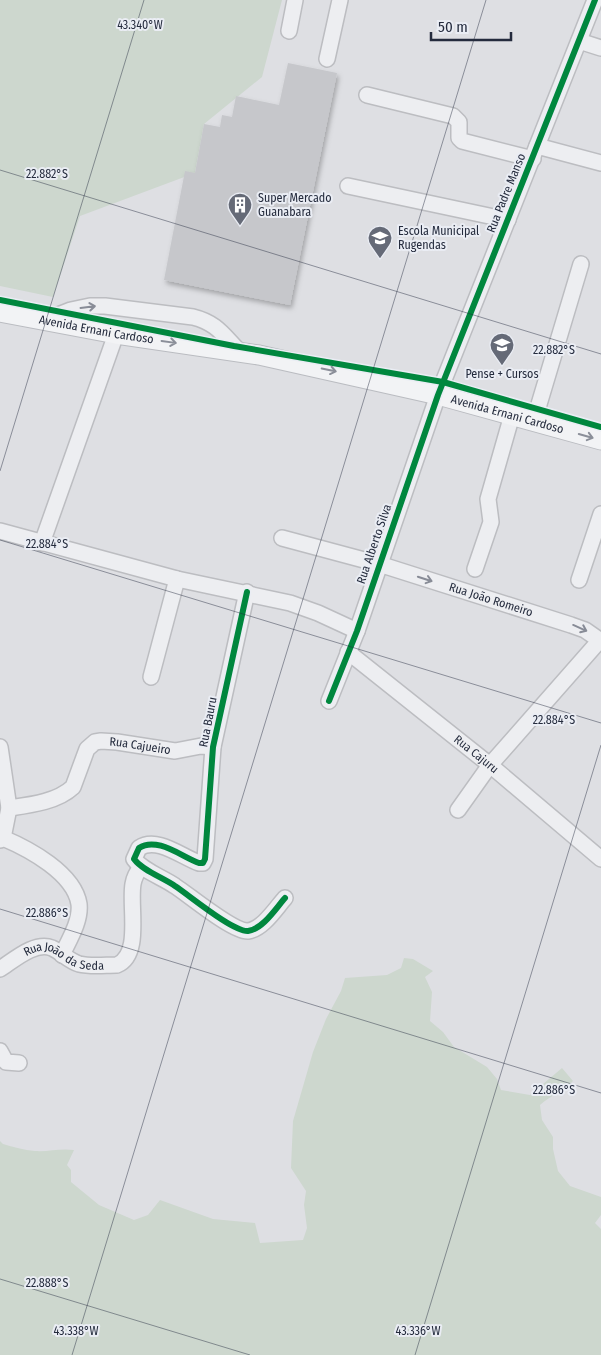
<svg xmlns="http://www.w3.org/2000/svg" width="601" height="1355" font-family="'Fira Sans Condensed',sans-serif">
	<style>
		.green { fill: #cdd7ce }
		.building { fill: #c6c7cb; filter: url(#shadow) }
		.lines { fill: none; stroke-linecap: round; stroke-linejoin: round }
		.minor-casing { stroke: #bcbdc1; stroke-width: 18 }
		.major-casing { stroke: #babcc1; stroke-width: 21 }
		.minor { stroke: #edeef1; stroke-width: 15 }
		.major { stroke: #f2f3f5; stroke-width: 19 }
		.cycleway-casing { stroke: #eaedf4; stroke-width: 9 }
		.cycleway { stroke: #00873e; stroke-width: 6 }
		.oneway { stroke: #888c97 }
		.oneway2 { stroke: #8b8f99 }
		.ticks { fill: none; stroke: #242b3d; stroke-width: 1; stroke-opacity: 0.45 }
		.labels { text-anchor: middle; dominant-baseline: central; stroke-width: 4; stroke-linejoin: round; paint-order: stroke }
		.street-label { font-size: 12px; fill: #242b3d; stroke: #eaedf4 }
		.poi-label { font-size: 12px; fill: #242b3d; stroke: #eaedf4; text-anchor: start }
		.ticks-label { font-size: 12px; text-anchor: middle; fill: #242b3d; stroke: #eaedf4; stroke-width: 4; stroke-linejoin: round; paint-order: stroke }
	</style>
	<defs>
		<filter id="shadow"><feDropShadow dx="2" dy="3.5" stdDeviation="2.5" flood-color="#0004"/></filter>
	</defs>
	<rect width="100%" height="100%" fill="#dedfe3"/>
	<!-- green -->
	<g class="green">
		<polygon points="0,0 282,0 262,77 204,124 195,173 80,216 53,297 0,286"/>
		<path d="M404,958L413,959L433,971L425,977L432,992L430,1021L443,1032L454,1047L487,1067L497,1079L501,1090L530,1095L562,1068L573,1081C564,1091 550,1096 540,1105L542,1120L553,1137V1149L558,1171L570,1186L601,1197V1215L595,1223L601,1229V1355H0V1141L3,1144C13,1147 24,1150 35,1151C48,1152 60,1148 74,1150L67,1165L71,1170V1182L99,1205L134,1220L148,1215L160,1200L213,1219L255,1223L260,1243L303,1240L307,1228L304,1205L306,1191L291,1168L293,1121L313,1052L326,1019L341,991L345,978L387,975L401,968Z"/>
	</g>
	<!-- building -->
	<polygon class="building" points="288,63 337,73 290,305 164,280 185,171 195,173 204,124 220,127 222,115 232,117 236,96 279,105"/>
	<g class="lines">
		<defs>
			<g id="minor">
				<polyline points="289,31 295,0"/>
				<polyline points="579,41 601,48"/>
				<polyline points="327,59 340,0"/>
				<polyline points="367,95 453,116 459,122 459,138 462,141 533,159"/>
				<polyline points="537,146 601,163"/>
				<polyline points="348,186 508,220"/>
				<path d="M43,321L71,310L90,306H105L193,317C217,323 223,335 240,352"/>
				<polyline points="534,421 581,264"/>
				<polyline points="0,531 177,579 290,603 318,613 357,631"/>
				<path id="s1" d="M282,538L379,564L571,625L585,630L601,641"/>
				<polyline points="42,543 116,334"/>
				<polyline points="475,569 491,522 488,499 512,415"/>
				<polyline points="579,580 601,514"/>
				<path d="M247,592L213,747L205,859L203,863H199C182,857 157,836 139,848L134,859C143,871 162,877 175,886C189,895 233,932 248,931C263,929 276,908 285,898"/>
				<path id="s2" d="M348,652L490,765L601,859"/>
				<polyline points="151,677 177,579"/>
				<polyline points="329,701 357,631 438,395 595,0"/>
				<polyline points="0,747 9,808 3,838 0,840"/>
				<path id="s3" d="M9,808C30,805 57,802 73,787L87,749L95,742L101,741L117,742L175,751L201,746L213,747"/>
				<polyline points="458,810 490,765 600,640"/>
				<path d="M3,838C29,849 74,873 79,904C81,921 69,940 62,955"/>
				<path id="s4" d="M0,969C14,960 35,941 52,948C61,952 69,961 79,964C91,967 105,965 117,965C142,955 129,906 133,884C134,878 137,872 141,867"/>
				<polyline points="0,1051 6,1062 19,1063"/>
			</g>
			<g id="major">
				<path id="s5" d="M0,312L116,334L259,355L438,395L601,440"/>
			</g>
		</defs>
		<!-- minor casing -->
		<use href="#minor" class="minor-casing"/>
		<!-- major casing -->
		<use href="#major" class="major-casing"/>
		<!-- minor -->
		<use href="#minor" class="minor"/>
		<!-- major -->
		<use href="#major" class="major"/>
		<defs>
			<g id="cycleway">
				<polyline points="0,300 234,346 443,382 601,427"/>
				<path d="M247,592L213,747L205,859L203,863H199C182,857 157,836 139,848L134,859C143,871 162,877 175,886C189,895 233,932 248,931C263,929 276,908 285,898"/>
				<polyline points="329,701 357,631 438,395 595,0"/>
			</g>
		</defs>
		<!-- cycleway casing -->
		<use href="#cycleway" class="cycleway-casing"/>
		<!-- cycleway -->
		<use href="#cycleway" class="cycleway"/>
	</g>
	<!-- one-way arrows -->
	<defs><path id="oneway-shaft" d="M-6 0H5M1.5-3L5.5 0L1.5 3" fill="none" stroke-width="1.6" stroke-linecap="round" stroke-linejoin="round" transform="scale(1.25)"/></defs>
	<g class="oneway">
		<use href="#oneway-shaft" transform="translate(88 307) rotate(-7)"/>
		<use href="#oneway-shaft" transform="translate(425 579) rotate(18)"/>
		<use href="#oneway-shaft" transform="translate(580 628) rotate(24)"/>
	</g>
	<g class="oneway2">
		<use href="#oneway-shaft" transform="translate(169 342) rotate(8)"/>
		<use href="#oneway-shaft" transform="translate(329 370) rotate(12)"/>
		<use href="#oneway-shaft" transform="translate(586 436) rotate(16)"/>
	</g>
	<!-- ticks -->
	<path class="ticks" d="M0,170L601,354M0,471L144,0M0,540L601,723M0,909L601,1093M0,1279L250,1355M72,1355L486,0M415,1355L601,745"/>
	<!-- icons -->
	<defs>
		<symbol id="building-pin" viewBox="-11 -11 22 30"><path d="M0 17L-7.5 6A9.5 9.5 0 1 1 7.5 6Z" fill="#656a77" stroke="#eaedf4"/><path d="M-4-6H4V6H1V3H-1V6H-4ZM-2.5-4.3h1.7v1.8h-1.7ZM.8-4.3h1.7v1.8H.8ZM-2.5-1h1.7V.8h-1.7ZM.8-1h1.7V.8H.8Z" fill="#fff"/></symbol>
		<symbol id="school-pin" viewBox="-11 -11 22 30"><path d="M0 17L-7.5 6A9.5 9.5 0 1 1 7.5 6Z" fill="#656a77" stroke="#eaedf4"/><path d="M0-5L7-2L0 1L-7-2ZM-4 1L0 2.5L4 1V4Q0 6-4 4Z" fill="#fff"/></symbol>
	</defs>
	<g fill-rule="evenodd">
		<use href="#building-pin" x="226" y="191" width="28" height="38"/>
		<use href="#school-pin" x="366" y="224" width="28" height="38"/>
		<use href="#school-pin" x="488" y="331" width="28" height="38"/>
	</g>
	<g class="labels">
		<!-- street labels -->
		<g class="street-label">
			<text transform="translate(506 193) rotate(-68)">Rua Padre Manso</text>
			<text stroke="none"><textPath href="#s5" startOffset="98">Avenida Ernani Cardoso</textPath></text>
			<text stroke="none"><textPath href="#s5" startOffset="518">Avenida Ernani Cardoso</textPath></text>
			<text transform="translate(374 544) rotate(-71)">Rua Alberto Silva</text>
			<text stroke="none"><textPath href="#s1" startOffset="218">Rua João Romeiro</textPath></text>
			<text transform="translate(208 722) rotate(-79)">Rua Bauru</text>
			<text stroke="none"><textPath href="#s3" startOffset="165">Rua Cajueiro</textPath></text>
			<text stroke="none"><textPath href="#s2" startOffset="164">Rua Cajuru</textPath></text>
			<text stroke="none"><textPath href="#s4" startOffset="72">Rua Joāo da Seda</textPath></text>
		</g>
		<!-- poi labels -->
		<g class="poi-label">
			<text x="258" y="198">Super Mercado<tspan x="258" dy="14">Guanabara</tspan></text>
			<text x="398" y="231">Escola Municipal<tspan x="398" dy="14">Rugendas</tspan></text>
			<text x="502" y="374" text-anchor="middle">Pense + Cursos</text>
		</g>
	</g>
	<g class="ticks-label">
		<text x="140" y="29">43.340°W</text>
		<text x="47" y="178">22.882°S</text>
		<text x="554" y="354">22.882°S</text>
		<text x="47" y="548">22.884°S</text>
		<text x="554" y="724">22.884°S</text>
		<text x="47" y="917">22.886°S</text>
		<text x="554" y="1094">22.886°S</text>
		<text x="47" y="1287">22.888°S</text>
		<text x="76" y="1335">43.338°W</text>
		<text x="418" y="1335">43.336°W</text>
	</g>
	<!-- scale -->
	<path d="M431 32v8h80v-8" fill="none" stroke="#242b3d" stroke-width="2.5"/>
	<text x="438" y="32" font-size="15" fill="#242b3d" stroke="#eaedf4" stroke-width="4" paint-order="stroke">50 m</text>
</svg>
